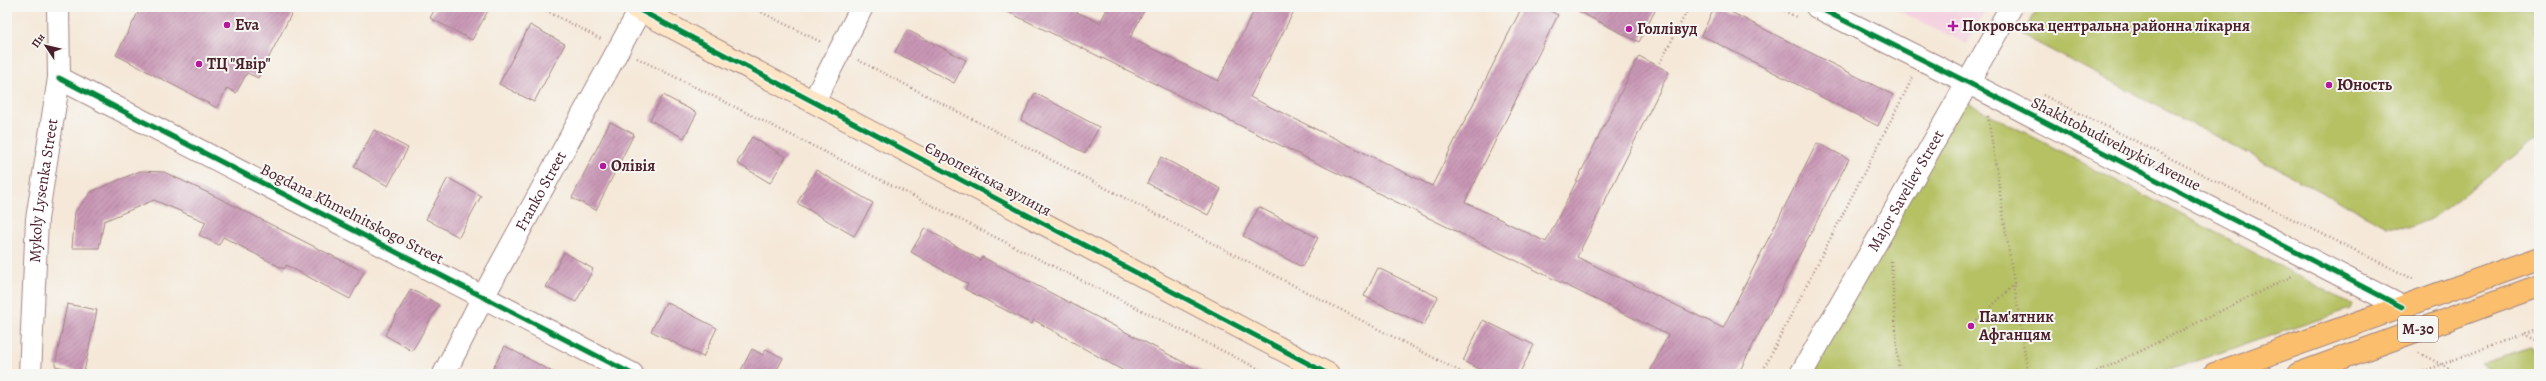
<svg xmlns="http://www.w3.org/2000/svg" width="2546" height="381" font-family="Alegreya,serif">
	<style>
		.built { fill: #f4cfde }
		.grass { fill: #b5c163; stroke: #807047 }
		.building { fill: url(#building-hatch) }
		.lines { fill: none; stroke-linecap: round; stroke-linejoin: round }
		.street-casing { stroke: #a08482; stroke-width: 24 }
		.secondary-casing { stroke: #a08482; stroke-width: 24 }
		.highway-casing { stroke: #a08482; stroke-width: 24 }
		.path { stroke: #a08482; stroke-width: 2.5; stroke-dasharray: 1 3; stroke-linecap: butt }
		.street { stroke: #fff; stroke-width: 22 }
		.secondary { stroke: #fde5c5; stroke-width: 22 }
		.highway { stroke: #fabe6d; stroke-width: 22 }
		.cycleway-casing { stroke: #f6f6f2; stroke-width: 8 }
		.cycleway { stroke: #00873e; stroke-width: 5 }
		.poi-dot { fill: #b5179e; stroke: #f6f6f2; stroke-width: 1.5 }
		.labels { text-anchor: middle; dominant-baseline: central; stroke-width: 4; stroke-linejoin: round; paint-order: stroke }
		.shield { fill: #f6f6f2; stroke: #7e6067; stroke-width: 1 }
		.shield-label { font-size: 15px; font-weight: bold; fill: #4a1f2b }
		.poi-label { font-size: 16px; font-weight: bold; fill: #4a1f2b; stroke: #f6f6f2; text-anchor: start }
		.street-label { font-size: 16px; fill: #4a1f2b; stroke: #f6f6f2 }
	</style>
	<defs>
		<pattern id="building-hatch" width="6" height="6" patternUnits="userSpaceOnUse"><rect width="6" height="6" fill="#c997b6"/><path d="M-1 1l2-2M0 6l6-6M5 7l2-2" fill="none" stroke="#a57b94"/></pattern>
	</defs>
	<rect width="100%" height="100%" fill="#f6f6f2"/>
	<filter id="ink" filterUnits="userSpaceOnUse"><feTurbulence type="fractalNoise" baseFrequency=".025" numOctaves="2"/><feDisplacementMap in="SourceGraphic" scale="8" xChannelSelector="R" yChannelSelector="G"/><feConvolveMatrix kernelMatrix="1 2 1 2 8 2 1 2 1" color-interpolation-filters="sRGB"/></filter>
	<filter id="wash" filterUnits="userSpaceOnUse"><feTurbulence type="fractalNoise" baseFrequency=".012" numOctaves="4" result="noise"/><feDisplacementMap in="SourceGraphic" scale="16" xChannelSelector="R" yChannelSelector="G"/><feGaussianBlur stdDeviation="0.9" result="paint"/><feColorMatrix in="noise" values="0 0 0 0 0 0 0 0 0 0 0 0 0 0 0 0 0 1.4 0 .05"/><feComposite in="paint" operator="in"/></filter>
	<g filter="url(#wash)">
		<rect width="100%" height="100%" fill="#f5e8d8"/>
		<!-- built -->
		<polygon class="built" points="1891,7 1988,7 1967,44"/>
		<!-- grass -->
		<g class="grass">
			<polygon points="2038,7 2536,7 2539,9 2539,136 2433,218 2410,227 2387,226 2022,35"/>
			<polygon points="1959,98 2352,304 2350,309 2157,374 1803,374"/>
			<polygon points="2530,347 2539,352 2539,374 2497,374 2481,363"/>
		</g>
		<g id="blocks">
			<!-- building -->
			<g class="building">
				<polygon points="141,7 295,7 258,78 247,73 236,93 227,88 217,108 116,55"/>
				<polygon points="436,7 490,7 472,40 430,18"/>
				<polygon points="998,7 1066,7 1100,23 1108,7 1146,7 1130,38 1218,81 1256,7 1296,7 1250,97 1432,186 1522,7 1542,7 1558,15 1465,202 1546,242 1639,56 1669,72 1577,257 1723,328 1817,143 1849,159 1738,374 1649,374 1668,335"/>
				<polygon points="1570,7 1657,7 1639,42"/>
				<polygon points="1715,7 1721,7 1893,95 1878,126 1701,35"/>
				<polygon points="530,25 565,44 534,102 499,84"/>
				<polygon points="907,30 966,60 954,83 895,52"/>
				<polygon points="1035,93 1099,127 1085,153 1021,120"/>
				<polygon points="663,95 697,113 684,138 650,120"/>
				<polygon points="610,122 634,134 596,210 572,198"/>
				<polygon points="374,130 408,148 388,186 354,167"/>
				<polygon points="752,137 786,157 770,183 737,163"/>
				<polygon points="1161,157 1221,189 1208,215 1147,183"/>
				<polygon points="816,170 873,203 854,236 797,203"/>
				<polygon points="140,171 164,172 219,198 364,272 350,299 286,265 284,269 223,237 219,245 199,235 206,222 154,200 104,221 99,248 72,248 75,212 91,192"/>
				<polygon points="448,178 481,196 459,237 426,219"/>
				<polygon points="1259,207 1318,238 1302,267 1243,236"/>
				<polygon points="925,228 980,260 982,257 1206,374 1129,374 1034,320 1032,324 965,289 968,284 911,252"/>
				<polygon points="564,252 593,269 576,302 546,287"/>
				<polygon points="1378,268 1438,297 1424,325 1364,296"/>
				<polygon points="411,289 439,305 412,351 385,335"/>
				<polygon points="666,302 717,328 703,357 651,331"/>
				<polygon points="67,304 97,310 84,372 55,366"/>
				<polygon points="1483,320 1534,345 1519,374 1490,374 1463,361"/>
				<polygon points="505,346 556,374 490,374"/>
				<polygon points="752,349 763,355 766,349 783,358 775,374 739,374"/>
			</g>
		</g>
	</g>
	<g filter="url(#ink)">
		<use href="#blocks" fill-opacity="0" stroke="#a08482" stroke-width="1"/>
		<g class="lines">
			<defs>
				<g id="street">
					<polyline points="1817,7 1967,82 2402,307"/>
					<polyline points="59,78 632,374"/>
					<polyline points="814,101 862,7"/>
					<path id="s1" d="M30,374L37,219L59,78L58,7"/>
					<path id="s2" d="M444,374L483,297L640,10"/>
					<path id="s3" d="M1801,374L2011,7"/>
				</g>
				<polyline id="secondary" points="634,7 1328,374"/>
				<g id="highway">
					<polyline points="2214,374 2539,258"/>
					<polyline points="2298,374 2539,286"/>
				</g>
			</defs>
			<!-- street casing -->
			<use href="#street" class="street-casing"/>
			<!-- secondary casing -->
			<use href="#secondary" class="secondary-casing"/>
			<!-- highway casing -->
			<use href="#highway" class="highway-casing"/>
			<!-- path -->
			<g class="path">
				<polyline points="539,7 601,39"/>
				<polyline points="751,7 821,42"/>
				<polyline points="1777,7 1798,18"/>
				<polyline points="637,58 1269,374"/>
				<polyline points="858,60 1465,374"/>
				<polyline points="1660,63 1689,7"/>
				<polyline points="2043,95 2415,280"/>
				<polyline points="1988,116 2028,374"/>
				<polyline points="1891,261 1899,374"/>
				<polyline points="1971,326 2015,284"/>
				<polyline points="2523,333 2539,341"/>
				<polyline points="2419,353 2460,374"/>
				<polyline points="1761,374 1913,77"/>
				<polyline points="2093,374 2294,275"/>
				<polyline points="2416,374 2539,328"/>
			</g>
			<!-- street -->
			<use href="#street" class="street"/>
			<!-- secondary -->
			<use href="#secondary" class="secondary"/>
			<!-- highway -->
			<use href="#highway" class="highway"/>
			<defs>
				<g id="cycleway">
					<polyline points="634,7 1328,374"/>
					<polyline points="1817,7 1967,82 2402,307"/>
					<polyline points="59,78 632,374"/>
				</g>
			</defs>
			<!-- cycleway casing -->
			<use href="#cycleway" class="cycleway-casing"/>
			<!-- cycleway -->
			<use href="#cycleway" class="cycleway"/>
		</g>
	</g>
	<!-- markers -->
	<g class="poi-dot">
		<circle cx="227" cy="25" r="4"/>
		<path d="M1951 20h4v4h4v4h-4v4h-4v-4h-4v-4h4z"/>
		<circle cx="1629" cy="29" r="4"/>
		<circle cx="199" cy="64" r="4"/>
		<circle cx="2329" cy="85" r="4"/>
		<circle cx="603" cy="166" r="4"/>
		<circle cx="1971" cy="326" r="4"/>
	</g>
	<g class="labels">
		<!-- shield labels -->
		<rect class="shield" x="2398" y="316" width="40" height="26" rx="3"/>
		<g class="shield-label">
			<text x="2418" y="329">М-30</text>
		</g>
		<!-- poi labels -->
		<g class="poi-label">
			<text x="235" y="25">Eva</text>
			<text x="1962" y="26">Покровська центральна районна лікарня</text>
			<text x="1637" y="29">Голлівуд</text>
			<text x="207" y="64">ТЦ "Явір"</text>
			<text x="2337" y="85">Юность</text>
			<text x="611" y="166">Олівія</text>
			<text x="1979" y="317">Пам'ятник<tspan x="1979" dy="18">Афганцям</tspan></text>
		</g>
		<!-- street labels -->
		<g class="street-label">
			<text transform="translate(2116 144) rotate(27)">Shakhtobudivelnykiv Avenue</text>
			<text transform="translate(988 179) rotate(28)">Європейська вулиця</text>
			<text stroke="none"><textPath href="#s1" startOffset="184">Mykoly Lysenka Street</textPath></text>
			<text stroke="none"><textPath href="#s2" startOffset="207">Franko Street</textPath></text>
			<text stroke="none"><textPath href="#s3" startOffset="211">Major Saveliev Street</textPath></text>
			<text transform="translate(352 214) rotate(27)">Bogdana Khmelnitskogo Street</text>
		</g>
	</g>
	<!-- margin -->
	<rect width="2546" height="381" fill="none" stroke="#f6f6f2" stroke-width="24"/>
	<!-- north arrow -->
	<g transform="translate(46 46) rotate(305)" stroke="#f6f6f2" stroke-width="3" paint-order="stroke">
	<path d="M0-3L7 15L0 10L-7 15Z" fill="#4a1f2b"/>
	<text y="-6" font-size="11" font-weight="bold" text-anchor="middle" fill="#4a1f2b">Пн</text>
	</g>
</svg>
